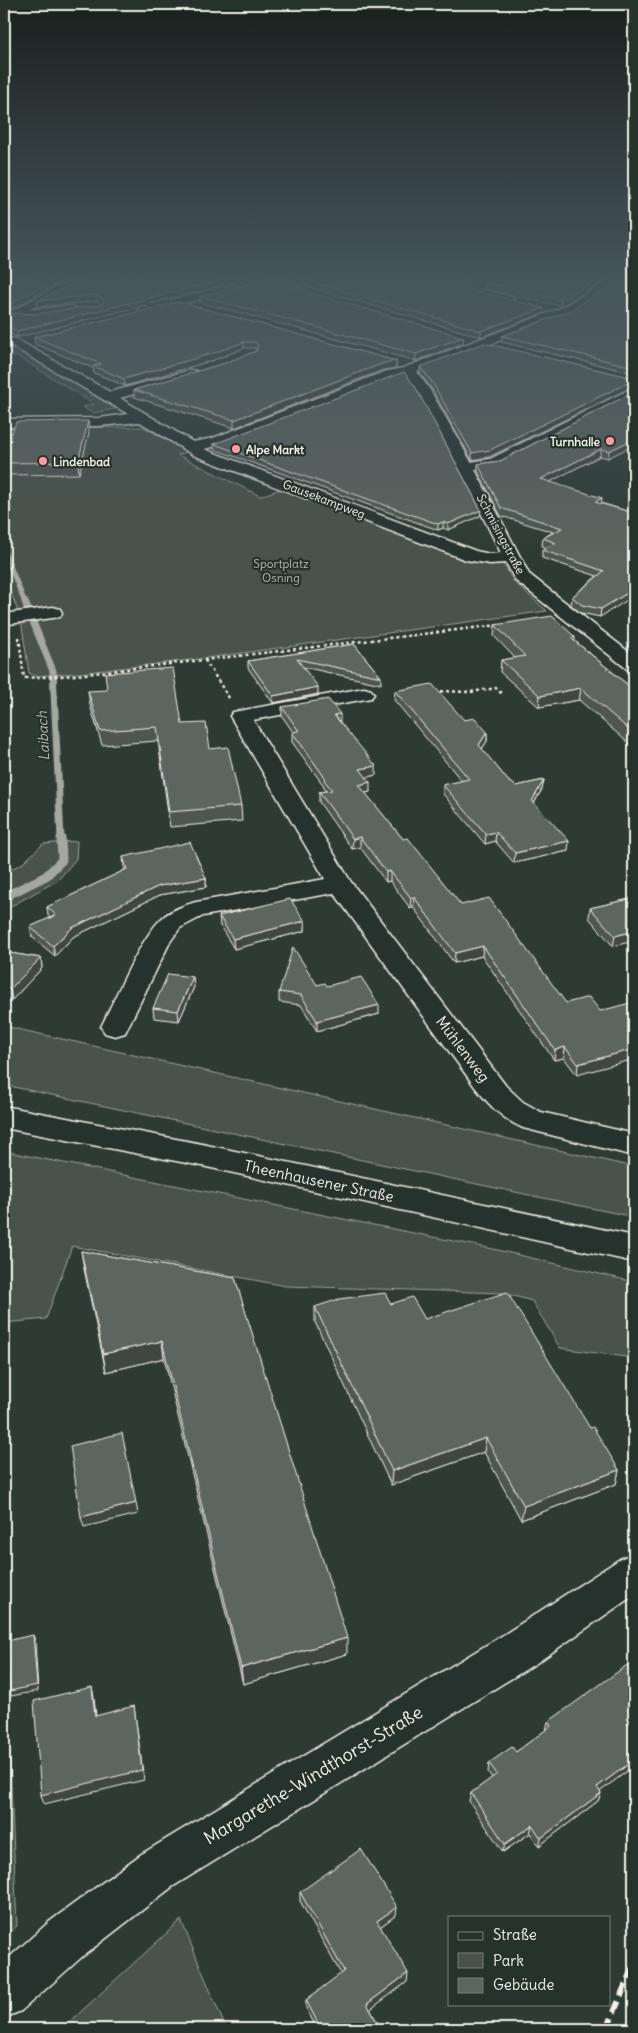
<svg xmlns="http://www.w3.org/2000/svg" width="638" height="2033" font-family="Delius,sans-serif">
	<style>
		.green { fill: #48524c; stroke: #9ea29a }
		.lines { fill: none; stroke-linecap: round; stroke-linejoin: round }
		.stream-far2 { stroke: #a4a8a0; stroke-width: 5 }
		.stream-far1 { stroke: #a4a8a0; stroke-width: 7 }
		.stream { stroke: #a4a8a0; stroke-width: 9 }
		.minor-casing { stroke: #f4f1e8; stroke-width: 3 }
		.major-casing { stroke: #f4f1e8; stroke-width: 3 }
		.path { stroke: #f4f1e8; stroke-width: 2.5; stroke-dasharray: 3 3; stroke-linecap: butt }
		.minor { fill: #26332d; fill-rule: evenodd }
		.major { fill: #26332d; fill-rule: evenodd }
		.rail { stroke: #f4f1e8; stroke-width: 6; stroke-dasharray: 12 6; stroke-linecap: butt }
		.wall { fill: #4f5751; stroke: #f4f1e8 }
		.shaded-wall { fill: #404742; stroke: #f4f1e8 }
		.building { fill: #5c655e; stroke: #f4f1e8 }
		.poi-dot { fill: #ff9aa2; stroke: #26332d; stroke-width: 2 }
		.labels { text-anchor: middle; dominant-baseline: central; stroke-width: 4.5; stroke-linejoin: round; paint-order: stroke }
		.far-poi-label { font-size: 12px; font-weight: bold; fill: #f4f1e8; stroke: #26332d; text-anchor: start }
		.far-street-label { font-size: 12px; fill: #f4f1e8; stroke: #26332d }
		.far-park-label { font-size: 12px; fill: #b8b9b1; stroke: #26332d }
		.far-water-label { font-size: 14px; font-style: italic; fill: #b8bab2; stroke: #26332d }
		.street-label { font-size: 15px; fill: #f4f1e8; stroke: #26332d }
		.near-street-label { font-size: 18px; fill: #f4f1e8; stroke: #26332d }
	</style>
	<rect width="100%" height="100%" fill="#2e3b34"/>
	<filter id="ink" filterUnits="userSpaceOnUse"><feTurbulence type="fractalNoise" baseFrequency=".02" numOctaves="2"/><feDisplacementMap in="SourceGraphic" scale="10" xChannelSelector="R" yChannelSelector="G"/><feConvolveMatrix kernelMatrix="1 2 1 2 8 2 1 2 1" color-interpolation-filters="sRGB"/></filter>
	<g filter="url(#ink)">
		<!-- green -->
		<g class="green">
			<polygon points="4,348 18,348 116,409 92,413 83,407 94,404 17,356 4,358"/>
			<polygon points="144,427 187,452 178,455 260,496 281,489 469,559 483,563 502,562 514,582 547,611 199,659 79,673 35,676 29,673 21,620 4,573 4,434 26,428"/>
			<polygon points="77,841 76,859 58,880 4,910 4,873 23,863 43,844"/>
			<polygon points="4,1026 634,1167 634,1217 4,1085"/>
			<polygon points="4,1151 493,1249 634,1282 634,1358 560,1348 532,1301 503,1293 286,1286 72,1246 46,1319 4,1323"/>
			<polygon points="4,1620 17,1926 4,1937"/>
			<polygon points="181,1920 226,2029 62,2029"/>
		</g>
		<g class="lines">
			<!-- stream-far2 -->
			<polyline class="stream-far2" points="4,551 25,603"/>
			<!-- stream-far1 -->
			<polyline class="stream-far1" points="25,602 53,671 61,839"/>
			<!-- stream -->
			<polyline class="stream" points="4,897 46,876 62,860 61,838"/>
			<defs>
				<g id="minor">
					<polygon points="84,276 101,276 62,292 28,310 72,306 78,310 76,313 34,318 4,317 4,309 14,310 54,288"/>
					<polygon points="247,276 265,276 303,289 305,291 303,293 295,293"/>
					<polygon points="479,276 493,276 495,279 492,284 479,289 512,297 514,299 512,301 508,302 468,293 465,288 467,286 483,280"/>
					<path d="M617,276H631L567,315L417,372L430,390L471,462L490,459L634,387V396L499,466L475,470L529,574L634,656V671L627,669L516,581L506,563L490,564L466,560L193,455L140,422L99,426L4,427V419L99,418L128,414L10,345L8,342L10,339L14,338L110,392L191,370L196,371L198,374L196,377L120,398L193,442L213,438L384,372L403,368L559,309ZM405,375L416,390L458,467L501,553L490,554L476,551L204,449L222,445L393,378Z"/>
					<polygon points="235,284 241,287 239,289 144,314 138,310 140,307"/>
					<polygon points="53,607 60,609 62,613 60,617 9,624 4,622 4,614"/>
					<path d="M364,688L371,690L374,694L371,698L253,720L351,882L506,1086L523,1102L541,1112L634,1134V1156L523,1128C502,1119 489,1105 475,1087L334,893L203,916L180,928L170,942L125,1033L115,1036L105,1033L101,1027C116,997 139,941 161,919C169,911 185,905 196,902L325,879L230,716L233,712Z"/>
					<polygon points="634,1553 634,1595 538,1662 172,1887 83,1956 21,2011 4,2018 4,1962 49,1922 140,1855 508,1632 620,1559"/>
				</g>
				<polygon id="major" points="4,1106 202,1144 634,1236 634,1262 202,1166 4,1128"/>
			</defs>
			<!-- minor casing -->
			<use href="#minor" class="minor-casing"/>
			<!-- major casing -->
			<use href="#major" class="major-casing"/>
			<!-- path -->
			<g class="path">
				<polyline points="19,637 24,678 77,675 499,625"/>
				<polyline points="205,660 229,698"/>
				<polyline points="435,691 471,692 496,688 502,694"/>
			</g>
			<!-- minor -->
			<use href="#minor" class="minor"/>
			<!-- major -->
			<use href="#major" class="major"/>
			<!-- rail -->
			<polyline class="rail" points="607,2029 634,1964"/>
		</g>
		<!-- wall -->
		<g class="wall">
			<polygon points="4,276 78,276 53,286 14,308 4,308"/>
			<polygon points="277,276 480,276 480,279 466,286 468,289 544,313 481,337 278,278"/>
			<polygon points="612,276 561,306 485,289 486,283"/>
			<polygon points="634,276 634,373 501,342 502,336 569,311"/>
			<polygon points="249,279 18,337 4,331 4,313 33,314 101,305 101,304 97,301 37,307 37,301"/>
			<polygon points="200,296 463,337 463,343 416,361 200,302"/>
			<polygon points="179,302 396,361 396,368 383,370 234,428 134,397 134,390 225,363 256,351 256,348 244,348 214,360 125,386 94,373 93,368 35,344 34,337"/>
			<polygon points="420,367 489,457 472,460 432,389 420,373"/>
			<polygon points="634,392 608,458 600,456 549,482 602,498 601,503 634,513 600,617 581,613 571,605 572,597 597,576 542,558 542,550 547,548 542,546 543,538 553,532 501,516 478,471 478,464 500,461"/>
			<polygon points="89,432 79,474 4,475 4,434"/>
			<polygon points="214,444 480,516 448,530 443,528 438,530 214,449"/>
			<polygon points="495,625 575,637 575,641 634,690 634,748 579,700 539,707 500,672 501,660 515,658 494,636"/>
			<polygon points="354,644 381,677 381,684 303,667 318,694 273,703 248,668 248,661"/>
			<polygon points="88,691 182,724 210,749 241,806 242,821 170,827 158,741 102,745 90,705"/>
			<polygon points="395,691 464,720 487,732 487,741 482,749 510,783 516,786 544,780 542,789 534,804 568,851 514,863 495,841 485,844 443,794 443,785 462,781 394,700"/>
			<polygon points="282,707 340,722 376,775 366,777 370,792 365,793 403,839 461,905 566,1003 600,1011 577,1075 564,1058 554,1060 482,956 454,963 413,907 410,908 390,881 386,882 360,847 352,849 319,802 319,792 326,791 324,789 324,786 292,742 292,732 293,732 282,716"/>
			<polygon points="123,857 206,878 206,887 160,895 73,937 55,956 32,937 30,927 50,918 48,916 47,907 125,870 124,866"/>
			<polygon points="634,898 613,946 589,918 590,908"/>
			<polygon points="219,916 305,921 305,931 234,949 220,926"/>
			<polygon points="4,952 41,958 42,968 12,1000 4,999"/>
			<polygon points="317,985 327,986 379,1014 317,1031 301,1005 279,1002 279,992"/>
			<polygon points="194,987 179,1021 154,1018 153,1008"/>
			<polygon points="81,1251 235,1278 347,1654 243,1684 164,1358 106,1372 84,1269"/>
			<polygon points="391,1304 425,1319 590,1428 619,1470 616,1484 521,1520 484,1452 391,1485 315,1322 315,1307"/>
			<polygon points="548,1722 630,1726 634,1731 634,1766 600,1791 601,1793 598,1801 539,1846 530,1833 503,1852 469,1801 471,1793 492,1778 488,1772 489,1763 516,1752 546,1730"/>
			<polygon points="300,1892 396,1915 380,1927 407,1982 370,2009 381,2029 317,2029 306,2008 306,2000 341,1974 300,1901"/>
		</g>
		<!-- shaded-wall -->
		<g class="shaded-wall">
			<polygon points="63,276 78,276 53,286 14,308 13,302 53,281"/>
			<polygon points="238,276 249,276 249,279 18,337 17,331"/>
			<polygon points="474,276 480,276 480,279 464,287 464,281"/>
			<polygon points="603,276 612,276 561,306 561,300"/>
			<polygon points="96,295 97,301 37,307 37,301"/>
			<polygon points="544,308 544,313 481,337 481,331"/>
			<polygon points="463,337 463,343 416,361 416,354"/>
			<polygon points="244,342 244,348 214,360 125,386 124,379"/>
			<polygon points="396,361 396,368 383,370 234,428 234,420 384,363"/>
			<polygon points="634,380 634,386 489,457 472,460 472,453"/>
			<polygon points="88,421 89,432 79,474 78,462"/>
			<polygon points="634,439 634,445 608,458 609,451"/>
			<polygon points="601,449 600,456 540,487 541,479"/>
			<polygon points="602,498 601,506 595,502"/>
			<polygon points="481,510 480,516 448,530 448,524"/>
			<polygon points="443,522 443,528 438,530 438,524"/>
			<polygon points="634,589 634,596 600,617 601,609"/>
			<polygon points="318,687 318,694 273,703 273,696"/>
			<polygon points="581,688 579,700 539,707 540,696"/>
			<polygon points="340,714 340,723 334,715"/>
			<polygon points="487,732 487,741 478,755 479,745"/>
			<polygon points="376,766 376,775 360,779 360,769"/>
			<polygon points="544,780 542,789 530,810 532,801"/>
			<polygon points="370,782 370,792 359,794 359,785"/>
			<polygon points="496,832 495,841 485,844 486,834"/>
			<polygon points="360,837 360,847 352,849 353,839"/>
			<polygon points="569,841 568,851 514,863 515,853"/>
			<polygon points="390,871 390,881 386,882 386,872"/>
			<polygon points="206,878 206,887 160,895 73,937 55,956 53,946 72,928 159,886"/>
			<polygon points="414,897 413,907 410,908 411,898"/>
			<polygon points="305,921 305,931 234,949 233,939"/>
			<polygon points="634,931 634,941 613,946 615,936"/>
			<polygon points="483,946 482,956 454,963 455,953"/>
			<polygon points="41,958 42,968 12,1000 10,989"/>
			<polygon points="193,977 194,987 179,1021 178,1011"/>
			<polygon points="379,1005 379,1014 317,1031 317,1021"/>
			<polygon points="565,1047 564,1058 554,1060 555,1050"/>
			<polygon points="634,1049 634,1059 577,1075 578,1064"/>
			<polygon points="162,1341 164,1358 106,1372 103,1354"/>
			<polygon points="486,1438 484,1452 391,1485 392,1471"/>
			<polygon points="619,1470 616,1484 521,1520 524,1506"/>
			<polygon points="136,1503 138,1514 84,1527 81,1517"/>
			<polygon points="33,1635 35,1640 38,1691 11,1696 10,1691"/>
			<polygon points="347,1638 347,1654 243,1684 241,1668"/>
			<polygon points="92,1687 94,1697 97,1726 95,1716"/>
			<polygon points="134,1706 144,1780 44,1804 41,1795"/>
			<polygon points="634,1717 634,1723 624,1731 627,1722"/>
			<polygon points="634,1760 634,1766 594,1796 597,1787"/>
			<polygon points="601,1793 598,1801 539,1846 541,1838"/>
			<polygon points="532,1825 530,1833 503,1852 505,1844"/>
			<polygon points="397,1907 396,1915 376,1930 377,1921"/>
			<polygon points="408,1973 407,1982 367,2012 367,2004"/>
		</g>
		<!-- building -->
		<g class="building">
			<polygon points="4,276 63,276 53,281 13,302 4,302"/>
			<polygon points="89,276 238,276 17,331 4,325 4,313 33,314 101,305 104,300 96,295 37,301"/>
			<polygon points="291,276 474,276 464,281 468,289 544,308 481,331"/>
			<polygon points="495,276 603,276 561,300 486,283 494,279"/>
			<polygon points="625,276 634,276 634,367 502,336 569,311"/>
			<polygon points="266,280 463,337 416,354 200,296"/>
			<polygon points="179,302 396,361 384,363 234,420 134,390 225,363 256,351 258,347 256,342 244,342 214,353 124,379 93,366 101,364 34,337"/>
			<polygon points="484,343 634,378 634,380 490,450 472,453 432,382 420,367"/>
			<polygon points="404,372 415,386 481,510 448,524 443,522 438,524 214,444"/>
			<polygon points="634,392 634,439 609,451 601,449 541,479 602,498 595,502 634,513 634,589 601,609 582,605 572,597 604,571 542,550 556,543 543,538 562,528 501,508 478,464 500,461"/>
			<polygon points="88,421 78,462 4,463 4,434 12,433 16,422"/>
			<polygon points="552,616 575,637 571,638 634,690 634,734 581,688 540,696 501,660 525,656 495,625"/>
			<polygon points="354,644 381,677 297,659 318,687 273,696 248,661"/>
			<polygon points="173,668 182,724 206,723 210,749 228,747 241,806 169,812 157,727 100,731 88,691 107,690 105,673"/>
			<polygon points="432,684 464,720 475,718 487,732 479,745 510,783 512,783 516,786 544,780 532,801 569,841 515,853 496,832 486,834 443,785 469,779 395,691"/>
			<polygon points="328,699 340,714 334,715 376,766 360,769 370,782 359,785 403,839 408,838 461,905 489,898 566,1003 589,997 600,1011 634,1002 634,1049 578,1064 565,1047 555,1050 483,946 455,953 414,897 411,898 390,871 386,872 360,837 353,839 319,792 332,790 324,780 326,779 292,732 299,731 282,707"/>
			<polygon points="190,842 206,878 159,886 72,928 53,946 30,927 56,915 47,907 127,869 123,857"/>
			<polygon points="634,898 634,931 615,936 590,908"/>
			<polygon points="290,899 305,921 233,939 219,916"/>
			<polygon points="293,947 317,985 325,983 327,986 361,977 379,1005 317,1021 301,995 279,992"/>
			<polygon points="4,952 41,958 10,989 4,988"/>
			<polygon points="168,974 193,977 178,1011 153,1008"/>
			<polygon points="81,1251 235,1278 347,1638 241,1668 162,1341 103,1354"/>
			<polygon points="507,1292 590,1428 593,1427 619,1470 524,1506 486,1438 392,1471 315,1307 339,1299 385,1293 391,1304 412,1297 425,1319"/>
			<polygon points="122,1433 136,1503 81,1517 70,1446"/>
			<polygon points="33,1635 37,1685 10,1691 6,1641"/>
			<polygon points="630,1663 634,1668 634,1717 627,1722 634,1731 634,1760 597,1787 601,1793 541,1838 532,1825 505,1844 471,1793 497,1774 489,1763 512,1747 516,1752 551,1726 548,1722"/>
			<polygon points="92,1687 95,1716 134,1706 142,1770 41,1795 34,1701"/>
			<polygon points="361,1849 397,1907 377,1921 408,1973 367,2004 381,2029 321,2029 306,2000 344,1971 300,1892"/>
		</g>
	</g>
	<!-- sky -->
	<linearGradient id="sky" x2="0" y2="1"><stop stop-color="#19201d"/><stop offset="0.49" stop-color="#46555c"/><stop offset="1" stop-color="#46555c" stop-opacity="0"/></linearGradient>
	<rect width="638" height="561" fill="url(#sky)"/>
	<!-- markers -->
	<g class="poi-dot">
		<circle cx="610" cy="441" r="5"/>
		<circle cx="236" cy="449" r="5"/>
		<circle cx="43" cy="461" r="5"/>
	</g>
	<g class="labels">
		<!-- far-poi labels -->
		<g class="far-poi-label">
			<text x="600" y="441" text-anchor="end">Turnhalle</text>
			<text x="246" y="449">Alpe Markt</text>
			<text x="53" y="461">Lindenbad</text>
		</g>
		<!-- far-street labels -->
		<g class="far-street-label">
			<text transform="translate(324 499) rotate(21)">Gausekampweg</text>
			<text transform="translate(501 534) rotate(62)">Schmisingstraße</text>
		</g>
		<!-- far-park labels -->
		<g class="far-park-label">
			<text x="281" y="563">Sportplatz<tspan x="281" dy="14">Osning</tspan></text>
		</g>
		<!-- far-water labels -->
		<g class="far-water-label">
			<text transform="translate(43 736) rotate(-93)">Laibach</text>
		</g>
		<!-- street labels -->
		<g class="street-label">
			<text transform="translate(463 1049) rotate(53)">Mühlenweg</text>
			<text transform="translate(319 1181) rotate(12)">Theenhausener Straße</text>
		</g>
		<!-- near-street labels -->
		<g class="near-street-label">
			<text transform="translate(313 1775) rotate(-31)">Margarethe-Windthorst-Straße</text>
		</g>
	</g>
	<!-- margin -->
	<rect width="638" height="2033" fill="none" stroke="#26332d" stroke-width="20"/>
	<rect x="10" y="10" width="618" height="2013" fill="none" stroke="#f4f1e8" stroke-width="2" filter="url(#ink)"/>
	<!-- legend -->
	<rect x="448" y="1916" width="162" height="90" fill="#26332d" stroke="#787f78"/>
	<rect x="458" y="1932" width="25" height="8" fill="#26332d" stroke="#787f78"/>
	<text x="493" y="1940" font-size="15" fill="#f4f1e8">Straße</text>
	<rect x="458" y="1953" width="25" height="15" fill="#48524c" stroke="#787f78"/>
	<text x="493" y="1966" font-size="15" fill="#f4f1e8">Park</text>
	<rect x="458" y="1978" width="25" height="15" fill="#5c655e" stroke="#787f78"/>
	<text x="493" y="1990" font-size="15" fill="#f4f1e8">Gebäude</text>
</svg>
